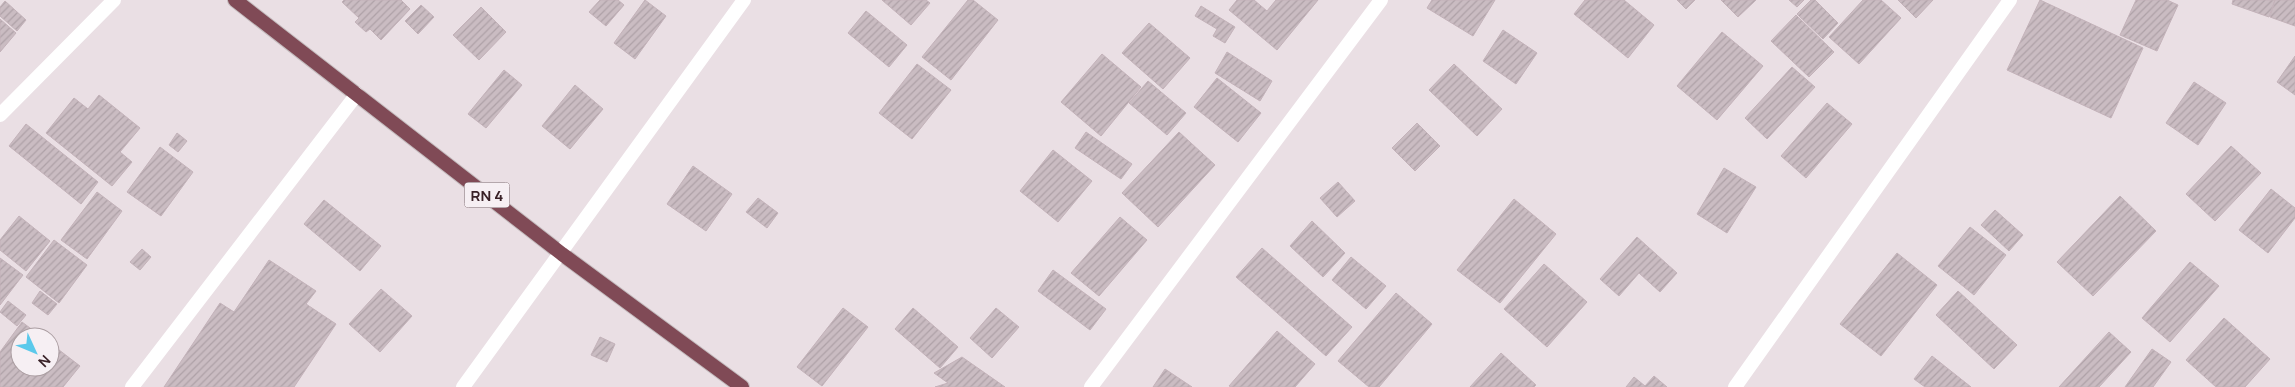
<svg xmlns="http://www.w3.org/2000/svg" width="2295" height="387" font-family="Manrope,sans-serif">
	<style>
		.building { fill: url(#building-hatch); stroke: #c3b2b9 }
		.lines { fill: none; stroke-linecap: round; stroke-linejoin: round }
		.trunk-casing { stroke: #c4bcbe; stroke-width: 16 }
		.minor { stroke: #fff; stroke-width: 14 }
		.trunk { stroke: #804a56; stroke-width: 14 }
		.labels { text-anchor: middle; dominant-baseline: central; stroke-width: 4; stroke-linejoin: round; paint-order: stroke }
		.shield { fill: #f6eff3; stroke: #725f64; stroke-width: 1 }
		.shield-label { font-size: 15px; font-weight: bold; fill: #392127 }
	</style>
	<defs>
		<pattern id="building-hatch" width="6" height="6" patternUnits="userSpaceOnUse" patternTransform="scale(1.25)"><rect width="6" height="6" fill="#cabcc2"/><path d="M-1 1l2-2M0 6l6-6M5 7l2-2" fill="none" stroke="#aea1a7"/></pattern>
	</defs>
	<rect width="100%" height="100%" fill="#eadfe4"/>
	<!-- building -->
	<g class="building">
		<polygon points="344,0 401,0 410,9 381,40 370,29 366,32 355,22 359,18 342,2"/>
		<polygon points="600,0 618,0 624,5 606,26 589,12"/>
		<polygon points="645,0 666,16 635,59 614,43"/>
		<polygon points="882,0 926,0 930,3 911,25"/>
		<polygon points="968,0 973,0 998,20 951,80 922,57"/>
		<polygon points="1237,0 1254,0 1267,11 1276,0 1318,0 1277,50 1229,10"/>
		<polygon points="1432,0 1495,0 1473,36 1427,8"/>
		<polygon points="1585,0 1624,0 1654,25 1628,58 1574,14"/>
		<polygon points="1677,0 1695,0 1686,9"/>
		<polygon points="1721,0 1756,0 1738,17"/>
		<polygon points="1789,0 1804,0 1797,7"/>
		<polygon points="1811,0 1815,0 1838,23 1823,39 1797,14"/>
		<polygon points="1863,0 1881,0 1901,18 1859,64 1829,37"/>
		<polygon points="1898,0 1933,0 1916,18"/>
		<polygon points="2040,0 2143,48 2111,118 2007,70"/>
		<polygon points="2136,0 2167,0 2178,5 2157,51 2120,35"/>
		<polygon points="2233,0 2275,0 2269,17 2232,4"/>
		<polygon points="2275,0 2295,0 2295,26 2270,17"/>
		<polygon points="5,1 26,20 17,31 0,16 0,7"/>
		<polygon points="421,5 434,17 418,34 405,21"/>
		<polygon points="1201,6 1235,27 1225,43 1213,36 1217,29 1195,16"/>
		<polygon points="481,7 506,32 479,60 453,35"/>
		<polygon points="866,11 907,45 889,67 848,33"/>
		<polygon points="1796,15 1834,52 1809,77 1771,41"/>
		<polygon points="0,19 16,33 0,52"/>
		<polygon points="1149,23 1190,58 1163,89 1122,53"/>
		<polygon points="1503,30 1537,53 1516,84 1483,61"/>
		<polygon points="1722,32 1763,66 1717,120 1677,86"/>
		<polygon points="1227,52 1272,81 1260,101 1215,73"/>
		<polygon points="1102,54 1141,87 1101,136 1061,102"/>
		<polygon points="2295,56 2295,95 2277,82"/>
		<polygon points="917,64 951,90 912,139 879,113"/>
		<polygon points="1454,64 1502,109 1477,136 1429,90"/>
		<polygon points="1792,67 1815,87 1767,139 1745,118"/>
		<polygon points="504,70 522,85 486,128 468,114"/>
		<polygon points="1217,78 1261,113 1238,142 1194,107"/>
		<polygon points="1148,81 1186,113 1167,135 1129,103"/>
		<polygon points="2194,82 2226,103 2198,145 2166,123"/>
		<polygon points="575,85 603,109 570,149 542,126"/>
		<polygon points="99,95 140,128 120,152 132,162 112,186 46,133 74,98 88,109"/>
		<polygon points="1827,103 1852,124 1806,178 1781,156"/>
		<polygon points="1417,123 1440,146 1415,171 1392,148"/>
		<polygon points="26,124 98,182 81,204 9,146"/>
		<polygon points="1086,132 1132,164 1121,179 1075,148"/>
		<polygon points="1179,132 1215,165 1158,227 1122,193"/>
		<polygon points="177,133 187,141 178,152 169,145"/>
		<polygon points="2231,146 2261,173 2215,221 2186,194"/>
		<polygon points="160,147 193,172 161,216 127,192"/>
		<polygon points="1053,150 1092,181 1058,222 1020,191"/>
		<polygon points="693,166 732,194 706,231 667,204"/>
		<polygon points="1724,168 1756,187 1727,233 1697,214"/>
		<polygon points="1338,182 1355,201 1337,217 1320,198"/>
		<polygon points="2271,189 2295,208 2295,218 2268,253 2239,230"/>
		<polygon points="97,192 122,211 87,259 61,240"/>
		<polygon points="2120,196 2156,231 2093,296 2057,262"/>
		<polygon points="758,198 778,213 767,228 746,212"/>
		<polygon points="1514,199 1556,234 1500,303 1457,270"/>
		<polygon points="324,200 381,246 360,271 304,224"/>
		<polygon points="1995,210 2023,235 2009,251 1981,225"/>
		<polygon points="19,216 50,241 26,271 0,250 0,240"/>
		<polygon points="1120,217 1147,240 1099,296 1071,273"/>
		<polygon points="1312,221 1345,253 1323,277 1290,246"/>
		<polygon points="1970,227 2006,255 1974,295 1938,266"/>
		<polygon points="1637,237 1677,273 1660,292 1639,273 1619,296 1600,279"/>
		<polygon points="54,240 87,265 59,303 26,277"/>
		<polygon points="1262,248 1352,327 1326,356 1236,277"/>
		<polygon points="142,249 151,257 140,270 130,262"/>
		<polygon points="1897,253 1937,285 1881,356 1840,324"/>
		<polygon points="1351,257 1386,286 1366,309 1332,280"/>
		<polygon points="0,258 23,275 0,305"/>
		<polygon points="269,260 316,291 306,304 336,324 294,387 164,387 220,303 234,312"/>
		<polygon points="2190,262 2219,286 2170,342 2142,318"/>
		<polygon points="1544,264 1587,302 1547,347 1504,309"/>
		<polygon points="1053,270 1106,309 1090,330 1038,291"/>
		<polygon points="381,289 412,316 380,352 349,324"/>
		<polygon points="40,291 57,304 48,315 32,303"/>
		<polygon points="1958,291 2017,345 1994,369 1936,315"/>
		<polygon points="1396,293 1432,324 1379,387 1369,387 1338,361"/>
		<polygon points="8,301 26,315 17,326 0,312"/>
		<polygon points="843,308 868,327 822,386 797,367"/>
		<polygon points="913,308 958,347 940,368 895,329"/>
		<polygon points="996,308 1019,327 992,358 970,338"/>
		<polygon points="2224,318 2270,359 2245,387 2216,387 2186,360"/>
		<polygon points="22,322 42,337 20,337 20,367 50,367 50,343 80,366 63,387 0,387 0,352"/>
		<polygon points="1277,331 1315,364 1295,387 1231,387 1229,386"/>
		<polygon points="2109,332 2131,352 2099,387 2059,387"/>
		<polygon points="600,337 615,344 607,362 591,355"/>
		<polygon points="2152,349 2171,362 2153,387 2125,387"/>
		<polygon points="1501,353 1536,385 1534,387 1470,387"/>
		<polygon points="1932,356 1971,387 1925,387 1914,379"/>
		<polygon points="962,357 1005,387 935,387 948,383 934,373"/>
		<polygon points="1165,369 1192,387 1153,387"/>
		<polygon points="1654,376 1667,387 1626,387 1634,377 1645,386"/>
	</g>
	<g class="lines">
		<defs>
			<polyline id="trunk" points="235,0 562,254 742,387"/>
		</defs>
		<!-- trunk casing -->
		<use href="#trunk" class="trunk-casing"/>
		<!-- minor -->
		<g class="minor">
			<polyline points="0,115 114,0"/>
			<polyline points="132,387 357,94"/>
			<polyline points="463,387 744,0"/>
			<polyline points="1091,387 1381,0"/>
			<polyline points="1735,387 2010,0"/>
		</g>
		<!-- trunk -->
		<use href="#trunk" class="trunk"/>
	</g>
	<g class="labels">
		<!-- shield labels -->
		<rect class="shield" x="464.5" y="182.5" width="45" height="25" rx="4"/>
		<g class="shield-label">
			<text x="487" y="195">RN 4</text>
		</g>
	</g>
	<!-- north arrow -->
	<g transform="translate(35 352) rotate(134)"><circle r="24" fill="#f6eff3" stroke="#aa9da1"/>
	<path d="M0-4L9 19L0 12L-9 19Z" fill="#5bc9eb"/>
	<text y="-8" font-size="14" font-weight="bold" text-anchor="middle" fill="#392127">N</text>
	</g>
</svg>
